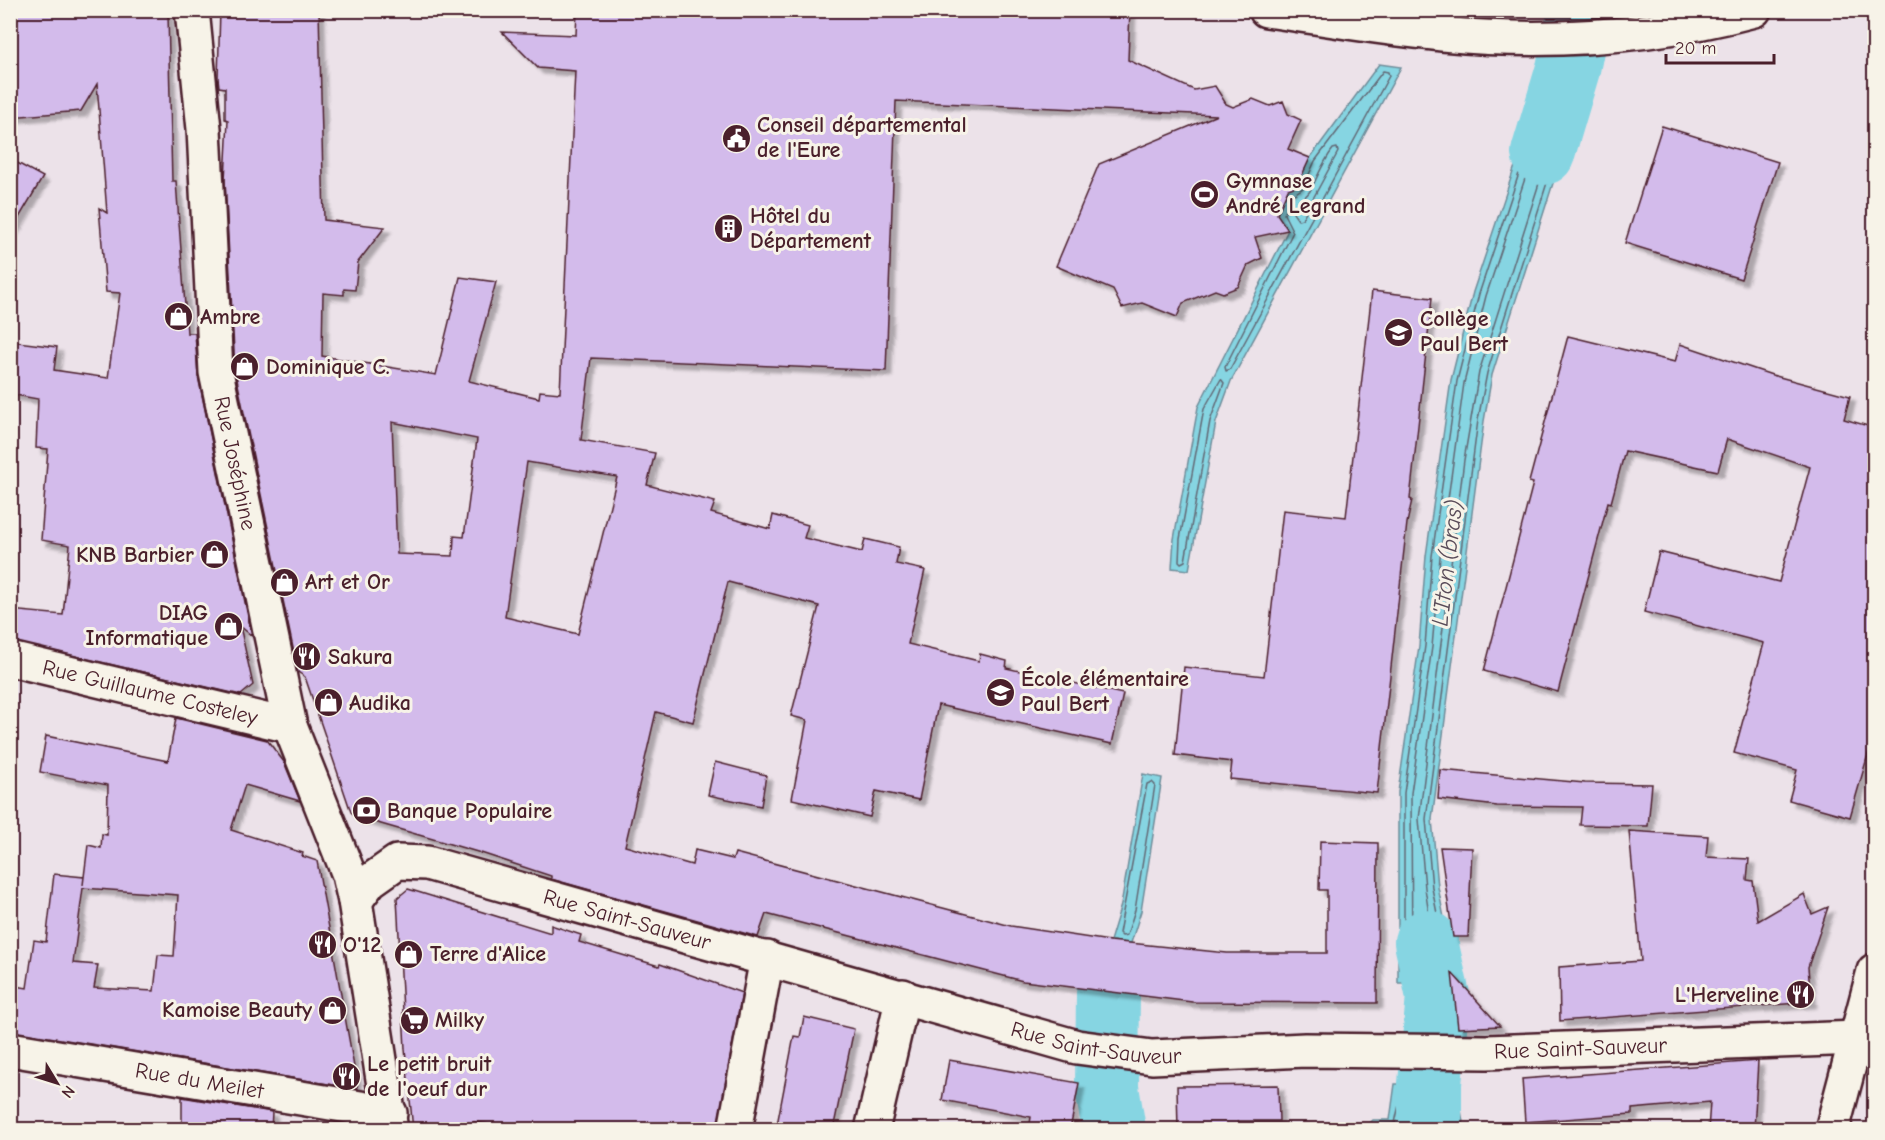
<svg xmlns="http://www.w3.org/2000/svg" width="1885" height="1140" font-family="'Comic Neue',sans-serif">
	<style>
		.water { fill: #86d5e2; stroke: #6e8c99; stroke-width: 1.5 }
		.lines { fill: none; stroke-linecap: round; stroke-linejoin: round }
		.shore { stroke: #626874; stroke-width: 1.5 }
		.river { stroke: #86d5e2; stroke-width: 64 }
		.building { fill: #d3bbeb; stroke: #4a1f2b; stroke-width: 1.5; fill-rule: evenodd; filter: url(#shadow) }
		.pedestrian-casing { stroke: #4a1f2b; stroke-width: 38 }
		.minor-casing { stroke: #4a1f2b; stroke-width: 38 }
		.tertiary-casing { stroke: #4a1f2b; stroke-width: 38 }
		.secondary-casing { stroke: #4a1f2b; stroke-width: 38 }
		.primary-casing { stroke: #4a1f2b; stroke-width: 38 }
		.pedestrian { stroke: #f7f3e8; stroke-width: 33 }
		.minor { stroke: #f7f3e8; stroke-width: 33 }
		.tertiary { stroke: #f7f3e8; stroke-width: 33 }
		.secondary { stroke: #f7f3e8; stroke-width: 33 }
		.primary { stroke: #f7f3e8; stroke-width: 33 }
		.labels { text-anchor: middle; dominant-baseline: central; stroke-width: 6; stroke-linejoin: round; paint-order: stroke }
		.poi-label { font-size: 22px; font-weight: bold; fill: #4a1f2b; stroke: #f7f3e8; text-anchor: start }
		.street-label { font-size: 22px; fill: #4a1f2b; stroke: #f7f3e8 }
		.water-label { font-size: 24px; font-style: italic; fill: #594c59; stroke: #f7f3e8 }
	</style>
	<defs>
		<filter id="shadow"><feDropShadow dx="5.5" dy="5.5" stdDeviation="1.5" flood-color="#0004"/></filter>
	</defs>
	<rect width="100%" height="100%" fill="#ece2e9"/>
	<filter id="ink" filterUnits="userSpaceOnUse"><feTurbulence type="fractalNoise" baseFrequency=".0167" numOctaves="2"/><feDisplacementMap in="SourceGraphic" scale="12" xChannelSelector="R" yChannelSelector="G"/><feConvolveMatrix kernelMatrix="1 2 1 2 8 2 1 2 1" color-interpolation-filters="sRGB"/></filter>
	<g filter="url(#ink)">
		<!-- water -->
		<g class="water">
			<polygon points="1379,64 1401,67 1231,381 1216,422 1189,570 1172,568 1174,539 1198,407 1288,230 1277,215 1288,189 1297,185 1310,158"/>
			<polygon points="1590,67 1492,375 1484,421 1432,819 1438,887 1447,933 1458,1028 1423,1031 1421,983 1398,983 1398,792 1419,646 1426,556 1451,380 1473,292 1547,70"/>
			<polygon points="1143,774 1162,778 1141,911 1131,943 1110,941 1121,905"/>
			<polygon points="1094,991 1121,995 1120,1021 1090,1019"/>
			<polygon points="1395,1084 1457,1084 1464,1129 1364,1129 1373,1120 1390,1120"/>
			<polygon points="1093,1088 1128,1088 1131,1129 1101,1129 1090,1106"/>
		</g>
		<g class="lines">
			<!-- shore -->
			<g class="shore">
				<polygon points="1383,71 1388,72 1389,76 1230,369 1226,371 1225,367 1293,232 1284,214 1293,195 1303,188 1315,161"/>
				<polygon points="1578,74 1580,78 1487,373 1478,420 1426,819 1432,888 1441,934 1451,1020 1449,1023 1432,1025 1429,1022 1426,981 1421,977 1407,977 1404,974 1404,793 1425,646 1432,556 1457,381 1479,294 1551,77"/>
				<polygon points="1567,82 1570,86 1479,372 1464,460 1419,819 1425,888 1438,975 1435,979 1426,971 1412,967 1411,793 1432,647 1440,557 1464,383 1486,296 1556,85"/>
				<path d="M1337,148L1338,152L1302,219L1298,220L1293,213C1298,199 1304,200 1310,191C1318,176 1323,162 1333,149Z"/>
				<polygon points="1221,379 1224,383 1210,421 1185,561 1181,563 1179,561 1180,539 1204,409"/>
				<polygon points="1152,782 1155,785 1135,910 1127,935 1122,936 1119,933 1147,784"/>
				<polyline points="1106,1130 1096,1105 1100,1094 1121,1096 1125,1130"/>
				<polyline points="1372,1130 1376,1126 1395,1123 1402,1091 1449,1090 1452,1092 1458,1130"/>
				<polyline points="1399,1130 1403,1123 1408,1098 1443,1098 1446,1100 1450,1130"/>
				<polyline points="1410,1130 1416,1107 1435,1107 1438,1109 1441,1130"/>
			</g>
			<!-- river -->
			<g class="river">
				<polyline points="1543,153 1568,69 1580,10"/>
				<polyline points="1426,942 1438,996 1430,1084 1430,1130"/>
				<polyline points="1108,993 1107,1088 1114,1130"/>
			</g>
		</g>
		<!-- building -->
		<g class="building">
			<polygon points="10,10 164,10 168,14 172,181 176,181 187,333 195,333 198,376 252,636 240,626 253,685 241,695 10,641 10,610 63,615 70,545 41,540 48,449 36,448 38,399 10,394 10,341 57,347 54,370 108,378 120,293 106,292 99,208 107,213 97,84 81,111 10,117"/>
			<path d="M220,10H319L324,220L385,227L358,262L355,290L344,289V295L323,293L322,356L436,375L460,277L496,282L469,381L539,398L540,391L560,393L575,71L538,68L502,32L576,35L577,10H1130L1128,60L1194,90L1215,86L1226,104L1233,107L1253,99L1270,106L1283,101L1288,114L1301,120L1288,149L1310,158L1297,186L1288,189L1277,214L1288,230L1255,237L1262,258L1248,265L1238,287L1223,293L1215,290L1183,303L1177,317L1142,303L1122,308L1113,290L1056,266L1099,164L1217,115L896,101L886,371L591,358L581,440L655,453L647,485L715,502L711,513L770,529L773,515L808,525L804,538L862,552L865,539L899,547L896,564L925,570L908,644L979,661L980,654L1007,661L1006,668L1123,694L1112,744L938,705L919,800L876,791L870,817L792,799L807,720L791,716L819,606L728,582L693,722L656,712L625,846L692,865L695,850L733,859L735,853L1011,926L1110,941L1227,953H1327V890H1319L1320,841L1378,843L1377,1003L1192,1002L1023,981L766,914L758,937L551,879V876L481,853L357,817L351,812L305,677L298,672L235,370L225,180L228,120L225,119V88L219,87L218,78ZM392,422L477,439L464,537L454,536L453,556L397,554ZM527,462L617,477L578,634L505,617Z"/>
			<polygon points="1662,126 1778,162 1741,279 1625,243"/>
			<polygon points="10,159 43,177 10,233"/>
			<polygon points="1372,291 1432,298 1410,499 1412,500 1407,523 1377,793 1230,779 1232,762 1175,755 1184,667 1264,676 1283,510 1346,517"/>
			<polygon points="1568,336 1675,362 1680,344 1772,375 1850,396 1844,419 1875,428 1875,730 1850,817 1789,800 1797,770 1734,753 1764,643 1644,612 1659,552 1779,582 1810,467 1727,439 1718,471 1625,451 1611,503 1608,502 1558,692 1484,671 1533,483 1529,482"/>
			<path d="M176,718L267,740L284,762L300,801L245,785L231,830L303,853L302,856L317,861L358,1089L10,1031V985L27,988L34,940L46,942L54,874L84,877L83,885L88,845L101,848L102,834L107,835L108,785L40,772L46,736L168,761ZM83,888L178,895L174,956L158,955L154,991L94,988L98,965L73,963Z"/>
			<polygon points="715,762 766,775 761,806 708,795"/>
			<polygon points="1440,770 1585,783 1652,784 1648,826 1580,825 1582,807 1497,806 1438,799"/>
			<polygon points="1629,831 1708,836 1706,857 1749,859 1747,880 1753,881 1758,921 1804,894 1812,914 1828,907 1808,967 1811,1002 1560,1021 1559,967 1641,961"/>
			<polygon points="1440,847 1472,848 1468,937 1453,937"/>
			<polygon points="408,889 551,933 551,925 581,935 579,942 659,966 660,964 742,993 717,1130 545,1130 474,1122 475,1130 413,1130 405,1049 397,898"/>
			<polygon points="1452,973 1500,1026 1458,1028"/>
			<polygon points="804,1017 854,1029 833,1130 776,1130 794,1036 800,1037"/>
			<polygon points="949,1060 1079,1083 1070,1130 1029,1130 1031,1117 942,1100"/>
			<polygon points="1758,1061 1754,1130 1708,1130 1710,1102 1632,1109 1632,1114 1525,1122 1522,1079"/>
			<polygon points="1278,1085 1279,1121 1239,1121 1239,1130 1178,1130 1177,1086"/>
			<polygon points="182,1097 272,1112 271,1130 182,1130"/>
		</g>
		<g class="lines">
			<defs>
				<polyline id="pedestrian" points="735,1130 767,958"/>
				<g id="minor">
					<path d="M1266,10C1325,18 1383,29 1442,34C1546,44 1653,37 1754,10"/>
					<path id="s1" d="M10,659L290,726"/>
					<path id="s2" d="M10,1049L390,1113"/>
					<polyline points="872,1130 903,996"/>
				</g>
				<g id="tertiary">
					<path id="s3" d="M355,901L370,881L397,862L427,863L1077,1047L1152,1057L1305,1050L1487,1052L1858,1038"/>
				</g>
				<g id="secondary">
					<path id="s4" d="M192,10L204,129L216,372L290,726L349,875L355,901L391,1130"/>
				</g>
				<polyline id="primary" points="1832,1130 1874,971"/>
			</defs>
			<!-- pedestrian casing -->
			<use href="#pedestrian" class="pedestrian-casing"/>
			<!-- minor casing -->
			<use href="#minor" class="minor-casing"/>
			<!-- tertiary casing -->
			<use href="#tertiary" class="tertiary-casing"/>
			<!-- secondary casing -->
			<use href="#secondary" class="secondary-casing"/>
			<!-- primary casing -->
			<use href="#primary" class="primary-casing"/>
			<!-- pedestrian -->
			<use href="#pedestrian" class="pedestrian"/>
			<!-- minor -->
			<use href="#minor" class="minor"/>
			<!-- tertiary -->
			<use href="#tertiary" class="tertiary"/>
			<!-- secondary -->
			<use href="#secondary" class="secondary"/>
			<!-- primary -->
			<use href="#primary" class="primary"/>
		</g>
	</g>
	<!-- icons -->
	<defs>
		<symbol id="civic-disc" viewBox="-11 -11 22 22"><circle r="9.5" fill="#4a1f2b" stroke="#f7f3e8"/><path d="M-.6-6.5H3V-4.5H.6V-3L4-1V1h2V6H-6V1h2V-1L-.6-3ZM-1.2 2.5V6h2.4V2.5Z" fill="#fff"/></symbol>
		<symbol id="stadium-disc" viewBox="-11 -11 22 22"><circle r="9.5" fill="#4a1f2b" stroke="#f7f3e8"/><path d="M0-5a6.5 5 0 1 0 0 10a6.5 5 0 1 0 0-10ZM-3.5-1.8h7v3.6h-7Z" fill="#fff"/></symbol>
		<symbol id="building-disc" viewBox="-11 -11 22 22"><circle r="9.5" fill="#4a1f2b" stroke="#f7f3e8"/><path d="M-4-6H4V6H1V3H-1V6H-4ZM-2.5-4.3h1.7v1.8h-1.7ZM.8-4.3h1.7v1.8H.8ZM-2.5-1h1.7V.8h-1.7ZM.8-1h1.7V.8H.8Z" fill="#fff"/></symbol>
		<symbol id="shop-disc" viewBox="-11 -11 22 22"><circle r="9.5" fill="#4a1f2b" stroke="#f7f3e8"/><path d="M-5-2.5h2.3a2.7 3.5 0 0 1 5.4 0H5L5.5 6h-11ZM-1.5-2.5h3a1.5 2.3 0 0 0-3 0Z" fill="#fff"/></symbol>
		<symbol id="school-disc" viewBox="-11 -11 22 22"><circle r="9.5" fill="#4a1f2b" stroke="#f7f3e8"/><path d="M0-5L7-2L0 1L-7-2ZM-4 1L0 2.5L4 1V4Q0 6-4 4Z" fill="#fff"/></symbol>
		<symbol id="restaurant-disc" viewBox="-11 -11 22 22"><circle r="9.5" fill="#4a1f2b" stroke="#f7f3e8"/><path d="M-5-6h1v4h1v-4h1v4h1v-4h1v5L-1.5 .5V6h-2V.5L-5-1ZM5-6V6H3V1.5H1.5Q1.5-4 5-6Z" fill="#fff"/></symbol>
		<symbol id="bank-disc" viewBox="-11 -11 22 22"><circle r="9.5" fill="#4a1f2b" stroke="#f7f3e8"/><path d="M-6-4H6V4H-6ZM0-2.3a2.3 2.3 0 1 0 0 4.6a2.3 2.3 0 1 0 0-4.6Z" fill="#fff"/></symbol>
		<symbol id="supermarket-disc" viewBox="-11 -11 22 22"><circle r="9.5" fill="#4a1f2b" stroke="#f7f3e8"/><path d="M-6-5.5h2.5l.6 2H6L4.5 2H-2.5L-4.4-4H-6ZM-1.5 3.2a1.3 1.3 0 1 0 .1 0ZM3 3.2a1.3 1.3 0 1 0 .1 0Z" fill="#fff"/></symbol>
	</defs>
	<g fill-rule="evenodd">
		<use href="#civic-disc" x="720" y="122" width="33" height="33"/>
		<use href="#stadium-disc" x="1188" y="178" width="33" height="33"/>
		<use href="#building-disc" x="712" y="212" width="33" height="33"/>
		<use href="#shop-disc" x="162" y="300" width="33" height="33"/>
		<use href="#school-disc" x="1382" y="316" width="33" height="33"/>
		<use href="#shop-disc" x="228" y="350" width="33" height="33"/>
		<use href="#shop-disc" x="198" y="538" width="33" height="33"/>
		<use href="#shop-disc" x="268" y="566" width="33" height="33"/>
		<use href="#shop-disc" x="212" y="610" width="33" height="33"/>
		<use href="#restaurant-disc" x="290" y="640" width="33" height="33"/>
		<use href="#school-disc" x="984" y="676" width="33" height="33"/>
		<use href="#shop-disc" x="312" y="686" width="33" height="33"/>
		<use href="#bank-disc" x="350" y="794" width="33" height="33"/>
		<use href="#restaurant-disc" x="306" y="928" width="33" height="33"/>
		<use href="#shop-disc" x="392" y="938" width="33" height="33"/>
		<use href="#restaurant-disc" x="1784" y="978" width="33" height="33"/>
		<use href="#shop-disc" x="316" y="994" width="33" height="33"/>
		<use href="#supermarket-disc" x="398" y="1004" width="33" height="33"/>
		<use href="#restaurant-disc" x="330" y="1060" width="33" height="33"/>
	</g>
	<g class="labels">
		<!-- poi labels -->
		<g class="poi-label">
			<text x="757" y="125">Conseil départemental<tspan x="757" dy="25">de l'Eure</tspan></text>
			<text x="1226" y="181">Gymnase<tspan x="1226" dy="25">André Legrand</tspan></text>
			<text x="750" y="216">Hôtel du<tspan x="750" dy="25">Département</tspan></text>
			<text x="200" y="317">Ambre</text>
			<text x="1420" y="319">Collège<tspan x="1420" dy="25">Paul Bert</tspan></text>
			<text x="266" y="367">Dominique C.</text>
			<text x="194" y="555" text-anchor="end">KNB Barbier</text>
			<text x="305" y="582">Art et Or</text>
			<text x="208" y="613" text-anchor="end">DIAG<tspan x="208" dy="25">Informatique</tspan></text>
			<text x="328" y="657">Sakura</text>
			<text x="1021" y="679">École élémentaire<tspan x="1021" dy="25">Paul Bert</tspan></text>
			<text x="349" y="703">Audika</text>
			<text x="387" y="811">Banque Populaire</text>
			<text x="343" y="945">O'12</text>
			<text x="430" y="954">Terre d'Alice</text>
			<text x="1779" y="995" text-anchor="end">L'Herveline</text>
			<text x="312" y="1010" text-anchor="end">Kamoise Beauty</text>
			<text x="435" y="1020">Milky</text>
			<text x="367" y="1064">Le petit bruit<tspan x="367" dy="25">de l'oeuf dur</tspan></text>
		</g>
		<!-- street labels -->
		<g class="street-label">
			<text stroke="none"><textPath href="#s4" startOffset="456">Rue Joséphine</textPath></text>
			<text stroke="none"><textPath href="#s1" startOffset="144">Rue Guillaume Costeley</textPath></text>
			<text stroke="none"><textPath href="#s3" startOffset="296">Rue Saint-Sauveur</textPath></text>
			<text stroke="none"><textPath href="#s3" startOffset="782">Rue Saint-Sauveur</textPath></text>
			<text stroke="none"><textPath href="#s3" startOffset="1268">Rue Saint-Sauveur</textPath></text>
			<text stroke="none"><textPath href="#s2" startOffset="192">Rue du Meilet</textPath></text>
		</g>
		<!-- water labels -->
		<g class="water-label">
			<text transform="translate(1447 563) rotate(-83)">L'Iton (bras)</text>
		</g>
	</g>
	<!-- margin -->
	<rect width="1885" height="1140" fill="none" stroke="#f7f3e8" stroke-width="36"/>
	<rect x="18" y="18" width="1849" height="1104" fill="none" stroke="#4a1f2b" stroke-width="2" filter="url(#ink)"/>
	<!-- north arrow -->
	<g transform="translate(57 1083) rotate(128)" stroke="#f7f3e8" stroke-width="4.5" paint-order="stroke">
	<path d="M0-4.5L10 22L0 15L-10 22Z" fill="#4a1f2b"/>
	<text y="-9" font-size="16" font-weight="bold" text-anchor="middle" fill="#4a1f2b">N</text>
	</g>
	<!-- scale -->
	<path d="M1666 54v9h108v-9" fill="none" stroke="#4a1f2b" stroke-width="3"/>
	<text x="1675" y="54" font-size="18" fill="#4a1f2b" stroke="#f7f3e8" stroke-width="4.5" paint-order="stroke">20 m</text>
</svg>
